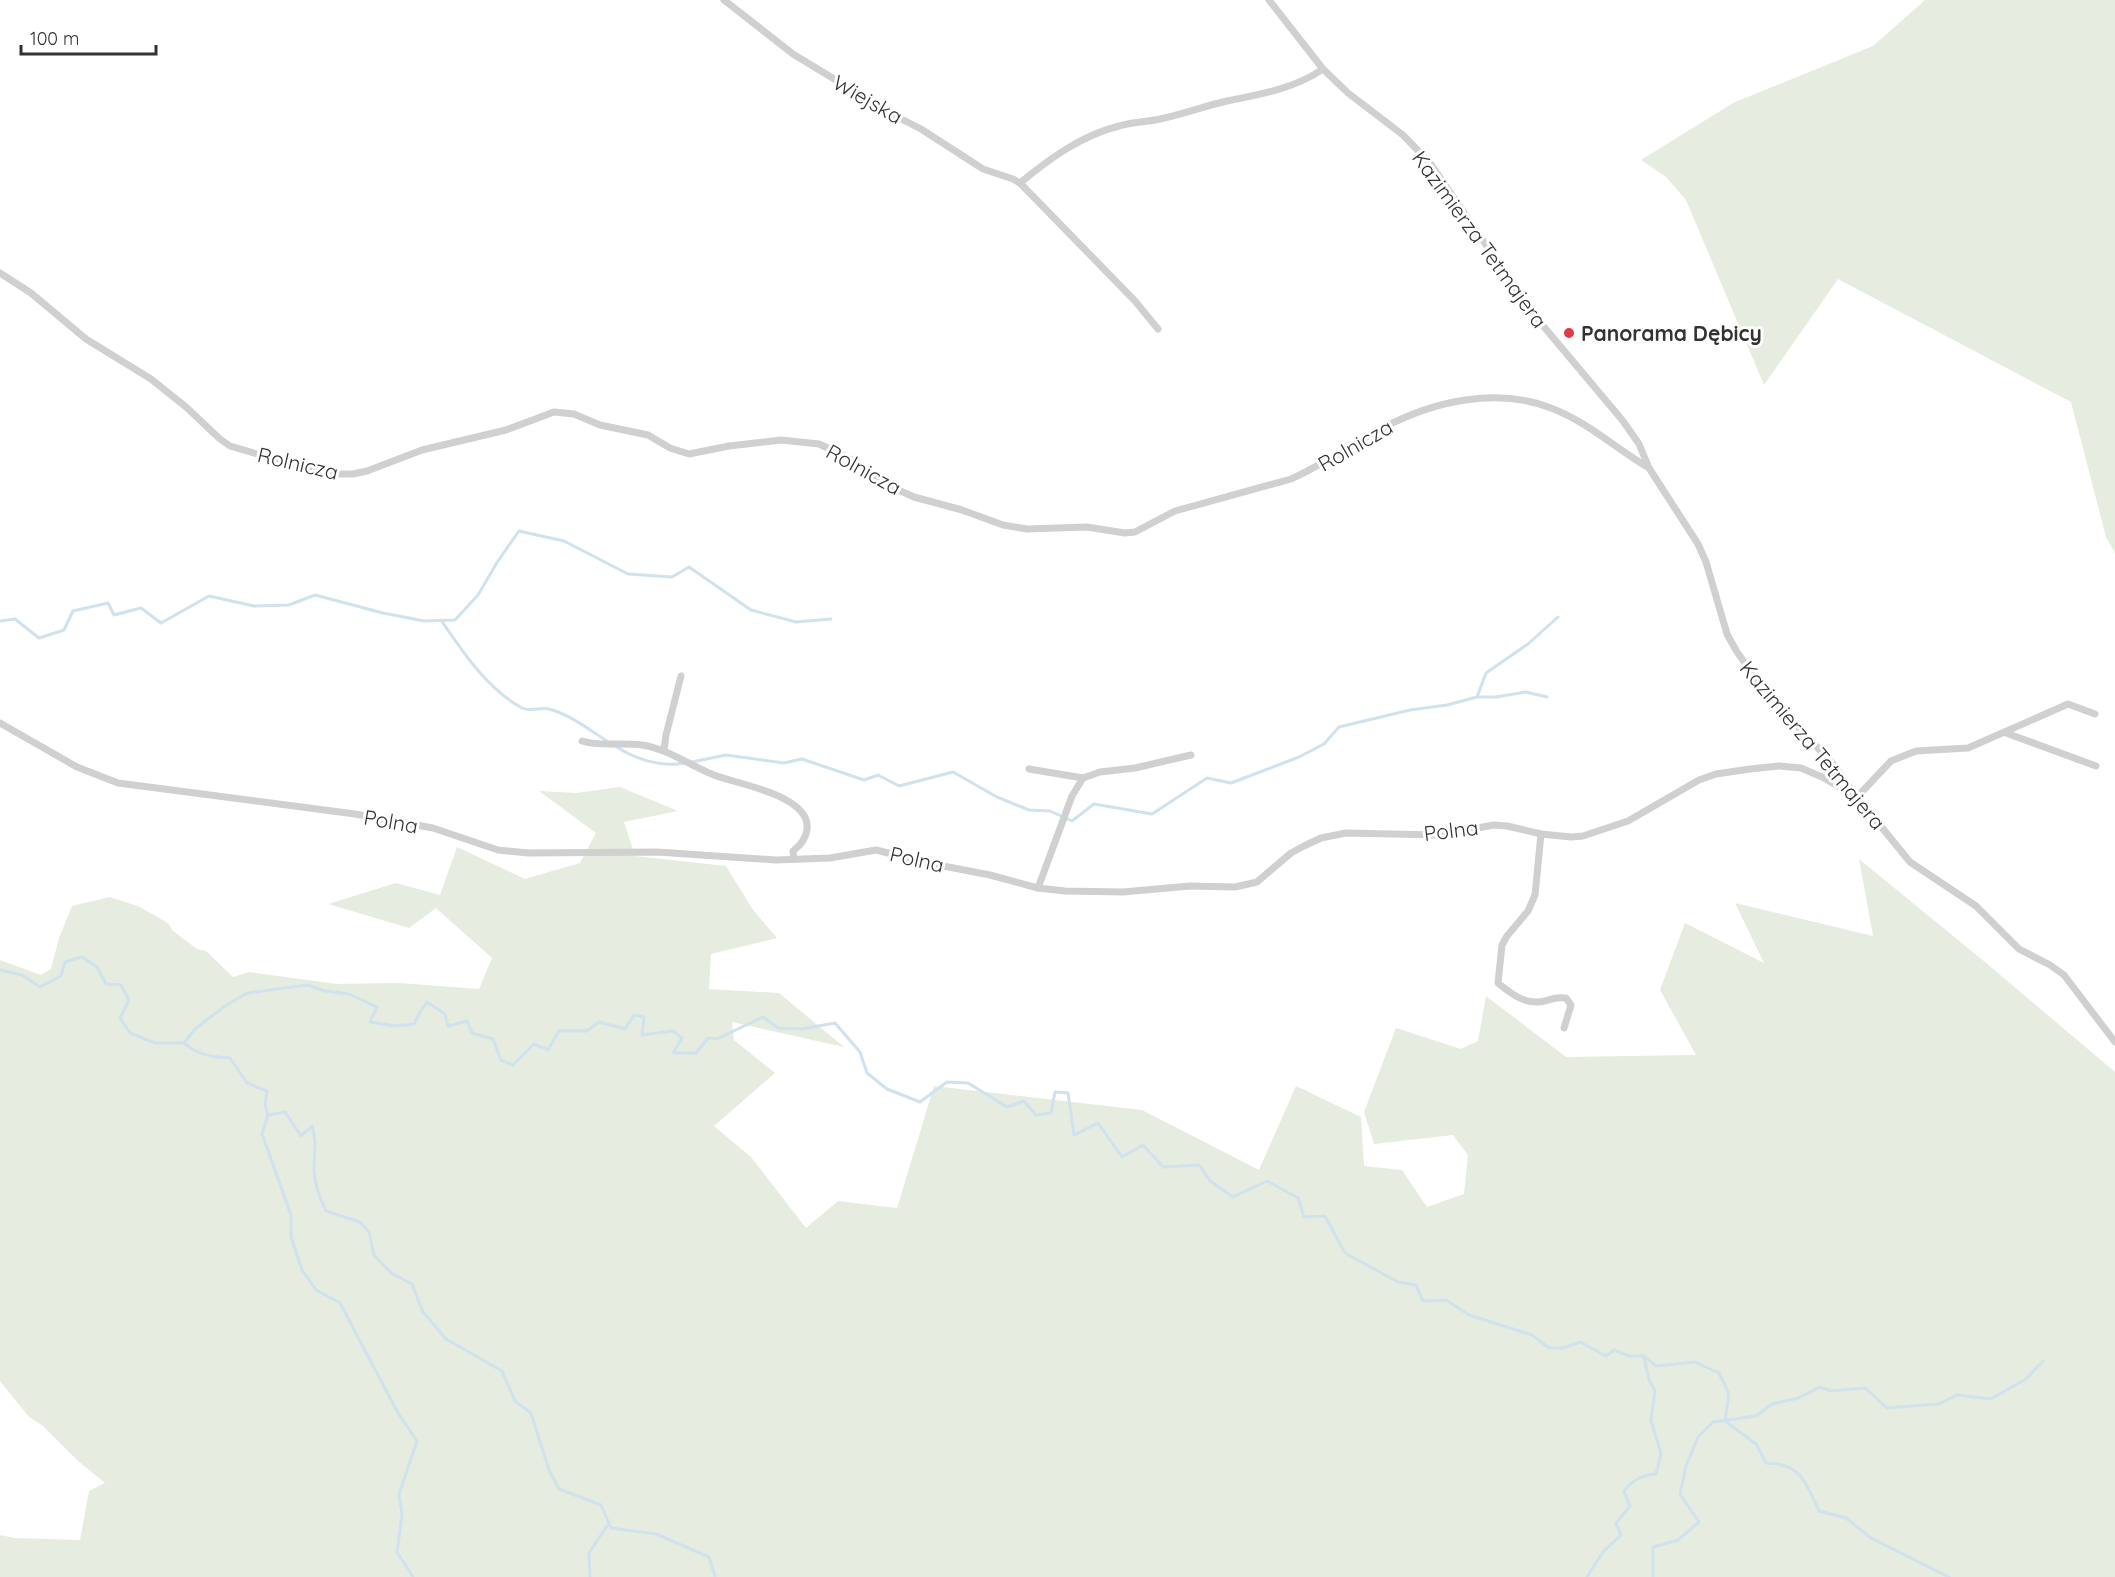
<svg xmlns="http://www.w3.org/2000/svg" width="2115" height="1577" font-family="Quicksand,sans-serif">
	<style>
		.green { fill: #e6ecdf }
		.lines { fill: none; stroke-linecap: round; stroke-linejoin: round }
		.stream { stroke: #cfe2ee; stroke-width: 3 }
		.minor { stroke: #d0d0d0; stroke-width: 7 }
		.poi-dot { fill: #e63946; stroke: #fff; stroke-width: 2 }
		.labels { text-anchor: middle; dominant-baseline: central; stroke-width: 6; stroke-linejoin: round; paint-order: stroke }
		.street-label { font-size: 21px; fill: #333; stroke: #fff }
		.poi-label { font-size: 21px; font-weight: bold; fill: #333; stroke: #fff; text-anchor: start }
	</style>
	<rect width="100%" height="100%" fill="#fff"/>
	<!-- green -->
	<g class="green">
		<polygon points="1925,0 2115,0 2115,553 2106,537 2071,402 1838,279 1764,385 1686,200 1666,177 1641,160 1733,103 1873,46"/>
		<polygon points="620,787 678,811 624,822 635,856 726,866 753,910 777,938 711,954 709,989 779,993 844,1047 732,1022 734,1040 775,1073 714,1126 751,1157 806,1228 838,1201 897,1208 934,1086 1142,1110 1259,1170 1296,1086 1361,1117 1364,1166 1402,1170 1427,1207 1464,1194 1468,1155 1453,1135 1374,1144 1364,1112 1396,1028 1461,1049 1478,1041 1486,996 1566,1057 1696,1055 1660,990 1685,923 1764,963 1735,903 1873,936 1859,859 1985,962 2115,1072 2115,1577 0,1577 0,1535 14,1538 80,1540 89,1491 105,1483 77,1460 43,1426 29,1417 0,1381 0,960 41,975 51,969 59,938 72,906 110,897 140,907 168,923 173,931 197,949 206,951 233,977 249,972 337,984 399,983 479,989 492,958 436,908 409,928 328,904 396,883 440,895 457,847 525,879 580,863 596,833 539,791 576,793"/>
	</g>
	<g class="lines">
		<!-- stream -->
		<g class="stream">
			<path d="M441,620C463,652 487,689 522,708C530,712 541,707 549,709C571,715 591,731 610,743"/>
			<polyline points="0,621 15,619 39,638 64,630 73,611 108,603 114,615 141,608 161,623 209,596 254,606 289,605 315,595 383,613 424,621 455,620 478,595 498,561 519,531 564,541 628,574 672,577 689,567 751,610 796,622 831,619"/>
			<polyline points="1478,697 1496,697 1526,692 1547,697"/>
			<path d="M615,746C637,760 661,767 685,763"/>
			<polyline points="692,762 726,755 784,763 802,759 864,780 878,775 899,786 953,772 997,797 1029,810 1050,811 1072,821 1094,804 1152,814 1207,778 1231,783 1299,757 1324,744 1339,727 1410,710 1447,705 1477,697 1486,673 1528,644 1558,617"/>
			<path d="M0,970L22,975L40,987L61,976L65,962L82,957L97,967L106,984L121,985L129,1000L120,1018L130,1033L155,1043H184L195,1029L225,1006L247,993L308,985L325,991L349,994L377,1007L370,1022L395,1026L414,1024L420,1012L427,1002L445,1014L448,1026L467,1021L472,1033L493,1039L501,1060L513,1065L534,1044L548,1050L559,1031H587L599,1022L625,1029L634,1015L644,1017L642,1035L673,1031L682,1038L673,1053H696L708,1038L717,1039L763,1017L778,1028L802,1029L835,1023L860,1052L867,1073L887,1089L920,1102L947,1082L968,1083L1007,1107L1024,1101L1036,1115L1051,1113L1055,1092L1068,1093L1074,1135L1098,1123L1122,1157L1143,1145L1163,1167L1199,1165L1210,1181L1233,1197L1267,1181L1298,1198L1304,1217L1325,1216L1345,1253L1398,1282L1416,1285L1423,1301L1446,1300L1469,1315L1532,1335L1549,1348H1563L1580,1342L1606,1356L1614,1350L1629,1356H1644L1656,1366L1695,1362L1719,1373L1729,1394L1725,1421L1756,1444L1766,1463C1801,1464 1805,1481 1819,1511L1846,1518L1871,1538L1949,1577"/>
			<path d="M184,1043C198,1055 211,1057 230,1058L247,1083L267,1091L265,1105L268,1115L285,1112L301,1136L312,1126C317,1143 314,1152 314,1169C314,1184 319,1197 326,1211L360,1222L369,1232L374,1255L391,1273L412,1284L423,1312L446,1339L502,1371L515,1401L531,1413L549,1470L559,1489L601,1505L611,1528L656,1534L709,1557L715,1576"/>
			<polyline points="268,1115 262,1134 291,1215 291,1237 302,1270 316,1290 340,1303 398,1413 417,1441 399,1494 402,1515 397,1552 413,1577"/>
			<polyline points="590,1577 589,1553 609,1523"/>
			<path d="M1587,1577L1603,1552L1621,1535L1616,1523L1630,1506L1624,1491C1633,1480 1642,1475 1656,1474L1661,1454L1651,1420L1655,1391L1649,1380L1644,1357"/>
			<polyline points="1653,1577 1653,1547 1678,1540 1699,1522 1680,1494 1686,1466 1698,1437 1713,1422 1756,1416 1772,1404 1798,1398 1820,1387 1831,1391 1865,1388 1887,1408 1939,1404 1957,1395 1991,1399 2026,1379 2043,1361"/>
		</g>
		<!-- minor -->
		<g class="minor">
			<polyline points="724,0 793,54 844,85 870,103 921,129 983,169 1013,179 1020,183 1135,301 1158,329"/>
			<polyline points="1269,0 1323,69 1348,93 1403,135 1430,163 1534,315 1623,421 1639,444 1649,468 1698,544 1706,562 1727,634 1737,652 1768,695 1833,764 1857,797 1910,862 1976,906 2019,949 2050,965 2064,975 2115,1042"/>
			<path d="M1020,183C1049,159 1082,135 1119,126C1133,122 1147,122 1160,119C1183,114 1205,106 1227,101C1259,95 1296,88 1323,69"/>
			<path d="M0,273L31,293L86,339L151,379L186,407L220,439L230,446L257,454L328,474H353L367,471L422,450L506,430L554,412L574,414L600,425L648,435L670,448L689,454L729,446L781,440L819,444L847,457L894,488L914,497L962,510L1003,525L1027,529L1087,527L1125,533L1135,532L1175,511L1291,479C1323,465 1352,444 1383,428C1433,401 1497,387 1551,408C1588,422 1616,449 1649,468"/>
			<polyline points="0,723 77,767 118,783 355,814 433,828 498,850 528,853 657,852 776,860 830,858 876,850 933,864 990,875 1038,888 1065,891 1123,892 1190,886 1235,887 1257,882 1291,853 1304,846 1321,838 1346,833 1438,835 1494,825 1507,826 1541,834 1571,837 1583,836 1628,821 1699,780 1716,774 1750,769 1779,766 1801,768 1822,777 1857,797"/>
			<polyline points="2006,733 2096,766"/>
			<path d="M582,741C601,747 622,742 642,745C668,749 689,765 714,775C736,784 811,795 807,829C806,839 801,845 793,851L794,859"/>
			<polyline points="664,750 666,735 681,676"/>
			<polyline points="1029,769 1083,778 1100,772 1135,768 1191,755"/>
			<polyline points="1857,797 1891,761 1916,751 1968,748 2068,704 2095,714"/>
			<path d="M1541,834L1535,895L1528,911L1507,936L1502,945L1498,983C1509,992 1522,1003 1538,1002C1549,1002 1551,996 1566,998L1571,1005L1564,1028"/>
			<polyline points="1038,888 1072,796 1083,778"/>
		</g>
	</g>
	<!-- markers -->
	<circle class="poi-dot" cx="1569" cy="333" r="6"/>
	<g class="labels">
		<!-- street labels -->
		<g class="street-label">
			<text transform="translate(868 99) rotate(30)">Wiejska</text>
			<text transform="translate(1480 239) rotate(54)">Kazimierza Tetmajera</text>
			<text transform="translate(1355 445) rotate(-30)">Rolnicza</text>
			<text transform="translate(298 463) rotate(13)">Rolnicza</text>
			<text transform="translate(864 469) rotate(29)">Rolnicza</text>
			<text transform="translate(1813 745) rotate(50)">Kazimierza Tetmajera</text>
			<text transform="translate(391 821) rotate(10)">Polna</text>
			<text transform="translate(1451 830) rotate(-7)">Polna</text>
			<text transform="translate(917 859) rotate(13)">Polna</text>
		</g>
		<!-- poi labels -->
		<g class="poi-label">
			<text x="1581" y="333">Panorama Dębicy</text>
		</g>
	</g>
	<!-- scale -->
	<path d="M21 45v9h135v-9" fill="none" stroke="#333333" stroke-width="3"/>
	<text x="30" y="45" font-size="18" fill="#333333" stroke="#ffffff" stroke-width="4.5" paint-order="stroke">100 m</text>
</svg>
